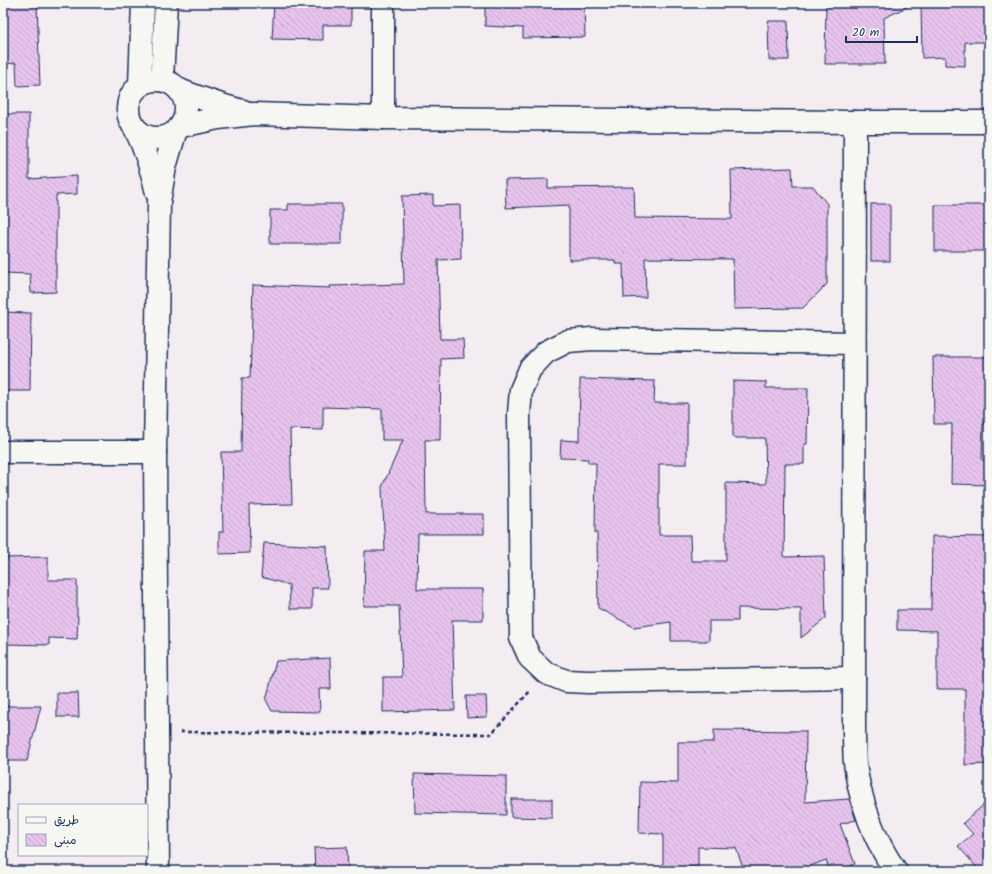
<svg xmlns="http://www.w3.org/2000/svg" width="992" height="874" font-family="Kalam,'Playpen Sans Arabic',sans-serif">
	<style>
		.building { fill: url(#building-back-hatch); stroke: #1b2f5e }
		.lines { fill: none; stroke-linecap: round; stroke-linejoin: round }
		.minor-casing { stroke: #1b2f5e; stroke-width: 25 }
		.tertiary-casing { stroke: #1b2f5e; stroke-width: 25 }
		.path { stroke: #1b2f5e; stroke-width: 2.5; stroke-dasharray: 4 3; stroke-linecap: butt }
		.minor { stroke: #f6f6f2; stroke-width: 22 }
		.tertiary { stroke: #f6f6f2; stroke-width: 22 }
	</style>
	<defs>
		<pattern id="building-back-hatch" width="6" height="6" patternUnits="userSpaceOnUse"><rect width="6" height="6" fill="#e8c3ed"/><path d="M-1 5l2 2M0 0l6 6M5-1l2 2" fill="none" stroke="#c6a8ce"/></pattern>
	</defs>
	<rect width="100%" height="100%" fill="#f3ecf1"/>
	<filter id="ink" filterUnits="userSpaceOnUse"><feTurbulence type="fractalNoise" baseFrequency=".025" numOctaves="2"/><feDisplacementMap in="SourceGraphic" scale="8" xChannelSelector="R" yChannelSelector="G"/><feConvolveMatrix kernelMatrix="1 2 1 2 8 2 1 2 1" color-interpolation-filters="sRGB"/></filter>
	<g filter="url(#ink)">
		<!-- building -->
		<g class="building">
			<polygon points="3,3 37,3 40,85 17,86 16,63 3,64"/>
			<polygon points="274,3 351,3 351,25 323,25 323,40 272,39"/>
			<polygon points="485,3 584,3 585,37 523,38 523,28 485,26"/>
			<polygon points="826,3 915,3 884,18 885,64 825,64"/>
			<polygon points="921,3 989,3 989,42 965,42 965,66 945,65 945,57 922,58"/>
			<polygon points="768,21 788,21 789,60 769,60"/>
			<polygon points="3,114 29,114 29,179 77,176 77,194 56,195 56,292 31,293 30,274 3,273"/>
			<polygon points="792,168 793,186 813,186 827,204 827,284 803,308 734,309 733,259 645,258 646,297 624,298 623,264 615,264 615,260 569,260 569,205 506,208 505,180 548,179 548,188 634,187 635,218 732,219 731,170"/>
			<polygon points="433,195 433,206 460,205 461,259 438,260 440,339 463,339 464,358 441,359 440,440 425,440 426,514 484,514 484,534 418,534 417,589 483,589 483,620 452,620 455,710 383,712 383,677 402,677 399,606 364,606 365,551 385,551 382,487 403,440 382,440 382,409 323,407 323,430 290,429 292,504 249,505 250,553 219,554 219,532 223,532 221,452 241,452 242,378 250,378 253,285 330,288 329,286 404,284 402,196"/>
			<polygon points="288,204 342,204 342,244 270,244 270,210 288,210"/>
			<rect x="871" y="204" width="19" height="57"/>
			<rect x="935" y="205" width="54" height="46"/>
			<polygon points="3,312 31,313 30,391 3,391"/>
			<polygon points="933,357 989,357 989,424 983,424 982,460 989,461 989,485 951,484 952,424 934,424"/>
			<polygon points="580,379 655,381 654,403 687,403 687,464 659,464 659,535 690,535 691,561 726,561 726,483 766,484 765,438 733,438 733,381 766,382 766,388 808,388 807,444 804,444 804,464 785,464 784,557 824,556 826,618 801,638 801,609 738,608 738,621 709,621 709,641 671,641 671,622 634,627 598,608 597,533 595,533 596,463 588,463 588,459 560,458 561,440 579,441"/>
			<polygon points="932,536 989,537 989,764 965,765 965,689 937,689 937,631 897,630 897,610 931,610"/>
			<polygon points="264,543 327,546 328,588 312,588 312,609 290,609 289,585 261,577"/>
			<polygon points="48,557 48,580 77,580 77,616 78,616 77,639 49,638 49,645 3,644 3,558"/>
			<polygon points="330,658 331,689 319,689 320,712 272,711 266,700 276,661"/>
			<polygon points="57,693 78,693 79,717 57,717"/>
			<polygon points="466,696 486,696 487,717 467,718"/>
			<polygon points="3,706 41,706 27,761 3,761"/>
			<polygon points="714,730 806,731 805,802 849,799 856,820 840,824 855,864 836,871 830,871 826,860 797,871 744,871 736,848 698,847 698,867 663,868 663,834 639,833 640,782 678,783 678,742 714,742"/>
			<polygon points="414,774 506,776 506,815 415,813"/>
			<polygon points="511,799 552,799 552,818 511,817"/>
			<polygon points="989,800 989,871 980,871 958,846 973,834 963,823"/>
			<polygon points="347,847 348,871 315,871 314,848"/>
		</g>
		<g class="lines">
			<defs>
				<g id="minor">
					<path d="M179,90C200,98 221,106 243,111"/>
					<polyline points="383,118 383,3"/>
					<path d="M855,122L854,726C854,738 854,751 855,763C859,798 875,843 896,871"/>
					<polyline points="181,126 218,118 254,114 383,118 855,122 989,122"/>
					<polyline points="854,343 592,339 568,341 546,352 530,369 521,390 519,414 521,638 530,658 546,673 566,681 588,682 854,678"/>
					<polyline points="3,452 155,452"/>
				</g>
				<g id="tertiary">
					<circle cx="157" cy="109" r="29"/>
					<polyline points="162,80 166,3"/>
					<polyline points="140,85 143,3"/>
					<path d="M135,128C145,149 152,170 157,193"/>
					<polyline points="158,871 155,452 159,202 165,167 175,133"/>
				</g>
			</defs>
			<!-- minor casing -->
			<use href="#minor" class="minor-casing"/>
			<!-- tertiary casing -->
			<use href="#tertiary" class="tertiary-casing"/>
			<!-- path -->
			<polyline class="path" points="180,732 491,734 531,690"/>
			<!-- minor -->
			<use href="#minor" class="minor"/>
			<!-- tertiary -->
			<use href="#tertiary" class="tertiary"/>
		</g>
	</g>
	<!-- margin -->
	<rect width="992" height="874" fill="none" stroke="#f6f6f2" stroke-width="16"/>
	<rect x="8" y="8" width="976" height="858" fill="none" stroke="#1b2f5e" stroke-width="1.5" filter="url(#ink)"/>
	<!-- legend -->
	<rect x="18" y="804" width="130" height="52" fill="#f6f6f2" stroke="#9ea6b7"/>
	<rect x="26" y="817" width="20" height="6" fill="#f6f6f2" stroke="#9ea6b7"/>
	<text x="54" y="824" font-size="12" fill="#1b2f5e">طريق</text>
	<rect x="26" y="834" width="20" height="12" fill="url(#building-back-hatch)" stroke="#9ea6b7"/>
	<text x="54" y="844" font-size="12" fill="#1b2f5e">مبنى</text>
	<!-- scale -->
	<path d="M846 36v6h71v-6" fill="none" stroke="#1b2f5e" stroke-width="2"/>
	<text x="852" y="36" font-size="12" fill="#1b2f5e" stroke="#f6f6f2" stroke-width="3" paint-order="stroke">20 m</text>
</svg>
